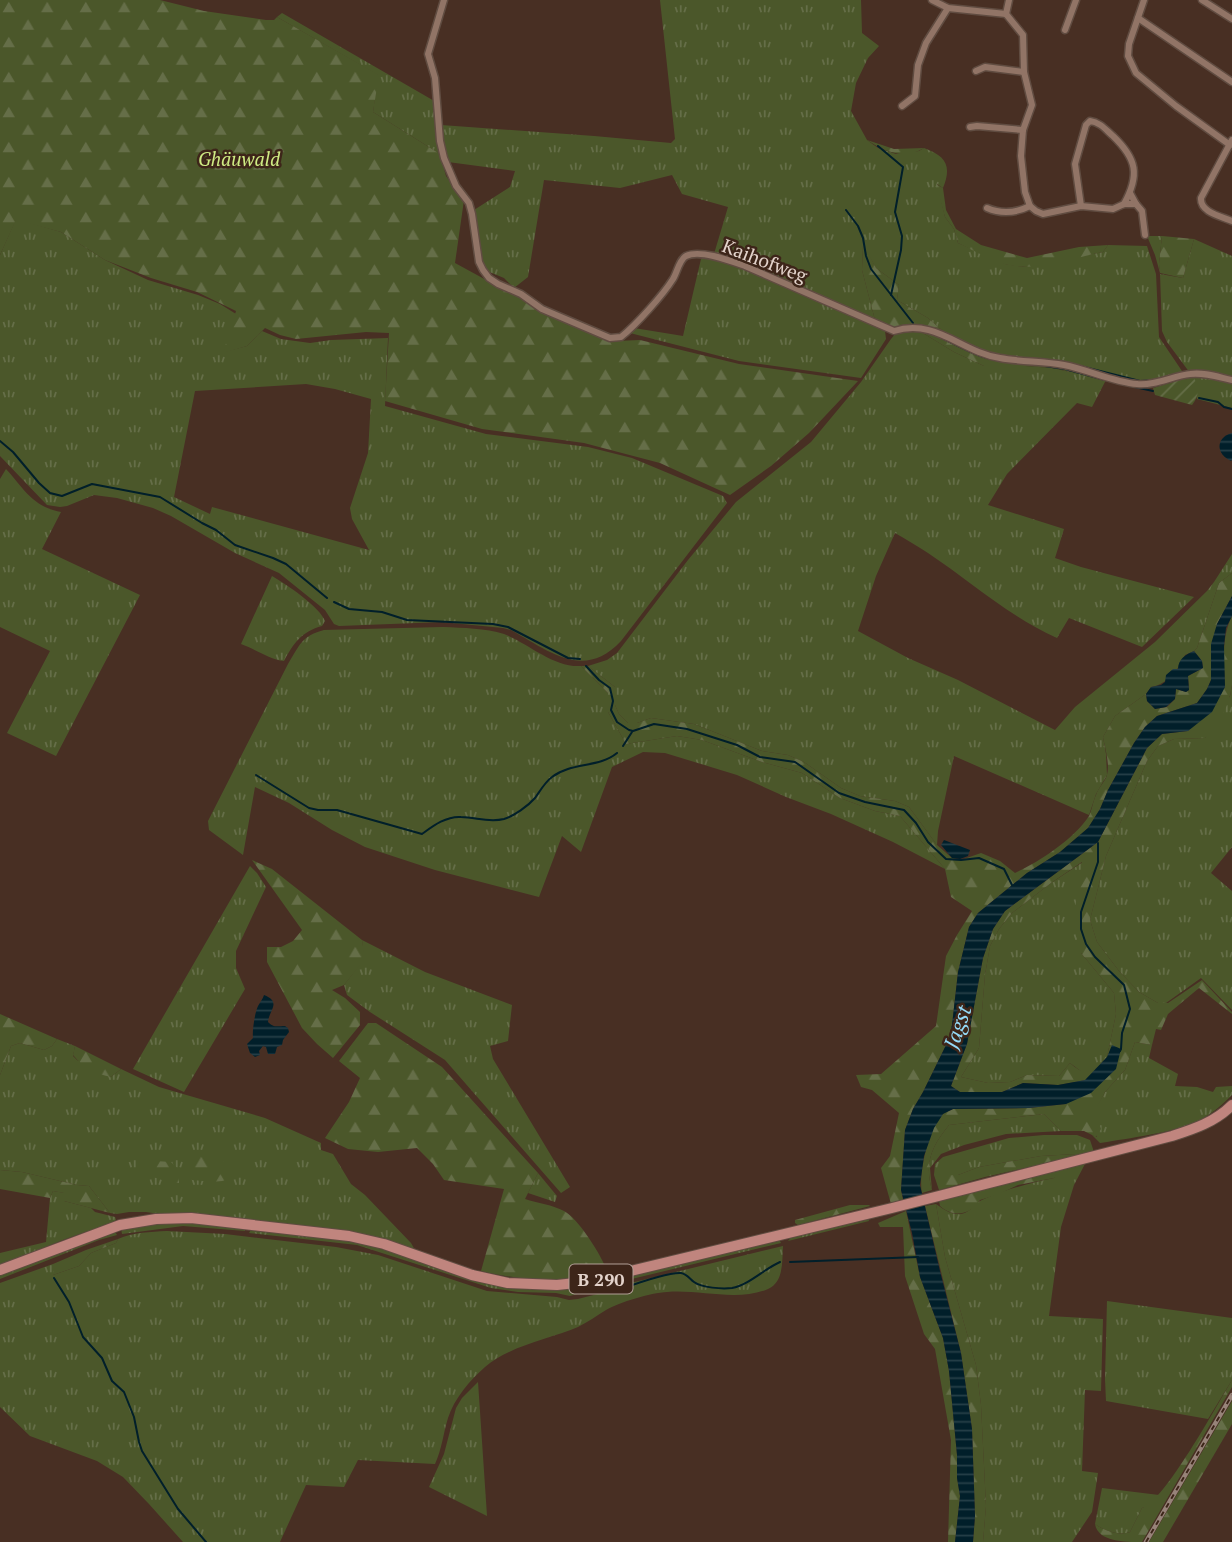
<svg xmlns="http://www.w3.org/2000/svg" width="1232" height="1542" font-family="'PT Serif',serif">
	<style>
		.grass { fill: url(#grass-tufts); fill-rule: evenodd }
		.forest { fill: url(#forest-firs) }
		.garden { fill: url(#garden-furrows) }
		.water { fill: url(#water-rules) }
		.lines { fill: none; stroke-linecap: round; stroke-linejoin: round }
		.stream { stroke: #011f2a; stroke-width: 2 }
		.street-casing { stroke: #604c41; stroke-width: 9 }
		.primary-casing { stroke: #604c41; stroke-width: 12 }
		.street { stroke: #917466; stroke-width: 6 }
		.primary { stroke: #c0857e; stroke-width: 10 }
		.rail-casing { stroke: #978379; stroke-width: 4.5 }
		.rail { stroke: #3d2519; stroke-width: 2; stroke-dasharray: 5; stroke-linecap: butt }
		.labels { text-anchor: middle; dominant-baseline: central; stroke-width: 5; stroke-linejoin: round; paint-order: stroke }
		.shield { fill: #3d2519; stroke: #b19f96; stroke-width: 2 }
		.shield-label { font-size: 18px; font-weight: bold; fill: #e3d3cb }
		.park-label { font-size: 19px; font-style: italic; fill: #cfec84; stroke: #3d2519 }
		.street-label { font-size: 19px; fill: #e3d3cb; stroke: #3d2519 }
		.water-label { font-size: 21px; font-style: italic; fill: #94d9f7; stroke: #3d2519 }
	</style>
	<defs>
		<pattern id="grass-tufts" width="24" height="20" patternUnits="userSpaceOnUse" patternTransform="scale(1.75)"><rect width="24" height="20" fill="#4b572a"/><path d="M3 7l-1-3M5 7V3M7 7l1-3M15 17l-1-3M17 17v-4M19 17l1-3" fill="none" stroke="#656e48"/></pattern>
		<pattern id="forest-firs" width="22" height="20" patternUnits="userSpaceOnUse" patternTransform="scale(1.75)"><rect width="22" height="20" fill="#4b572a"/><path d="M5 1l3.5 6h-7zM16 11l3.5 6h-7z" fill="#656e48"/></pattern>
		<pattern id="garden-furrows" width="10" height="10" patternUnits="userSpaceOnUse" patternTransform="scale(1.75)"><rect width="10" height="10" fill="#4b572a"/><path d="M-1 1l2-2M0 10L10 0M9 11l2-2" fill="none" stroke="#656e48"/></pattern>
		<pattern id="water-rules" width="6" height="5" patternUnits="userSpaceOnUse" patternTransform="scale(1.75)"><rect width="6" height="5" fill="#011f2a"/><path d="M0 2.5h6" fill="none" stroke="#263f48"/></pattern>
	</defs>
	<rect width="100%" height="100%" fill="#482f23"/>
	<!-- grass -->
	<g class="grass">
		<path d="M660,0H861L862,33L879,46L868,58L856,83L851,111L867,140L878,148L896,154L919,151L924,148C946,156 952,166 943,188L937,184L945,217L954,229L958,243L1005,264L1023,267L1103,252L1108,245L1147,246L1156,274L1159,337L1184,374L1138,383L1066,364L996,356L977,350L945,333L928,318L897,300L899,285L876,268L863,245L862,270L875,320L714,254L728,207L682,194L672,175L620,188L544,180L528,277L514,288L504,278L487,271L483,266L474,210L510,187L515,171L448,162L441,125L594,136L671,143L675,139Z"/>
		<polygon points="282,13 436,102 440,154 373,112 378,75 277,17"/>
		<path d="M16,219L61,232L105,260L148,280L198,295L220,304L236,314L224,352L247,346L262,331L281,339L310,343L331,340L388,338L385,406L486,434L588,447L632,458L723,496L727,503L621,641C584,681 549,651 511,630L503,628L442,622L339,626L334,624L325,610L279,573L235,553L171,516L153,508L117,498L94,495L67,506L60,507L47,505L0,456V255ZM306,384L335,389L371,399L368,453L350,508L352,519L369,550L212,507L210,514L174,497L195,391Z"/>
		<polygon points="1147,236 1162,236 1159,264 1160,274 1183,278 1194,239 1232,256 1232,378 1190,373 1167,342 1162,331 1160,273 1155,255"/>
		<polygon points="707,258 723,260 740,266 879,327 885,331 886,339 861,378 739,361 630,333 634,328 683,336 701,259"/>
		<path d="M904,330H918L954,352L984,366H1025L1052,368L1070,372L1072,370L1106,380L1092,407L1077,403L1007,474L988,505L1064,529L1055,558L1081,567L1194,597L1142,647L1069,618L1057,638C1010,617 970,581 928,553C917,546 906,539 895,533L876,576L858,631L908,658L958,680L1055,730L1075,707L1155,642L1207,591L1214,582L1232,554V573L1219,583L1197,648L1194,651L1185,655C1178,670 1168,684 1151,687L1146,694L1115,716L1103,737L1106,754L1107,775L1096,794L1089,815L954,756L938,831L937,845L909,807L895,801L860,796L841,788L804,762L788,755L762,751L694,724L651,718L637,723H628L619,714L615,705V687L588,666L607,660L617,653L688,560L736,502L811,442L861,382L891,339L896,333Z"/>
		<polygon points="1193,376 1232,382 1232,408 1197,399"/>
		<path d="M6,469C24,489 33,507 61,512L42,549L140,595L56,756L7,733L50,651L0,627V479Z"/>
		<path d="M272,576C286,584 320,607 325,621L322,626C302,631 293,644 284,661C269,659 255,649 241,644Z"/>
		<path d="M443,627C463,628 485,628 504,634C528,643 554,668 581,666L608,693V712L626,744L677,736L702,740L762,762L802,773L840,798L875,811L900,816L945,869L893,842L831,814L786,797L737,775L665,753L643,752L612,767L581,852L562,836L539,897L435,870L365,847L332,830L289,803L255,787L243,855L209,830L208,821L288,664C300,645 301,636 324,630Z"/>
		<polygon points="1232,685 1232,847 1211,873 1232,891 1232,1010 1201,978 1166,1003 1158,1003 1139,992 1119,971 1097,942 1090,920 1106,856 1147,761 1158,746 1174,739 1205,738 1230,696"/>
		<polygon points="1083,862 1081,953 1114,993 1116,1014 1107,1057 1098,1067 1090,1072 1082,1072 1070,1063 1059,1076 1027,1075 1010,1082 988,1083 961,1077 979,1048 985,975 990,946 999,929 1012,913 1051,883"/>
		<polygon points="250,866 257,873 266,887 236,951 236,968 245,989 184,1092 133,1069"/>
		<polygon points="362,940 425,972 512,1005 508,1041 490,1046 493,1059 570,1187 561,1193 445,1060 370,1012 347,995 344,985 364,959"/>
		<polygon points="57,1039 75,1046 73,1056 77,1060 111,1077 121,1069 159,1087 265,1118 321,1143 321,1150 333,1154 351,1184 365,1195 411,1243 415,1250 374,1237 166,1215 146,1212 129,1212 117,1214 110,1213 89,1186 77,1185 22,1172 0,1170 0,1075 11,1046 20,1043 44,1050 52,1046"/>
		<path d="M1135,1042L1152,1045L1149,1058L1178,1074L1175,1086L1197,1087L1213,1092L1216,1087L1232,1086V1095C1223,1104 1214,1112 1202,1119C1178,1132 1135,1137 1107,1142L1100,1143L1092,1135L1097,1137L1094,1111L1105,1092L1125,1070Z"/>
		<path d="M1044,1114L1061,1131L1006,1134L964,1145L941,1154L930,1168L932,1190C924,1162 932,1146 949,1125Z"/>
		<polygon points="1044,1135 1077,1135 1090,1140 1094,1152 1077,1156 1076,1154 1041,1156 979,1167 958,1175 934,1175 935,1164 943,1157 1009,1138"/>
		<path d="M1086,1162L1074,1185L1061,1227L1049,1316L1103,1319L1101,1391L1085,1390L1082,1471L1098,1473L1092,1512L1072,1542H983L986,1506L981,1405L976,1365L945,1257L936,1204C943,1209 951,1215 961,1214C972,1212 975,1202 984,1199C1007,1189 1030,1183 1054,1178L1059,1169Z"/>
		<polygon points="538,1173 557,1196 555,1202 528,1193"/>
		<path d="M53,1191L65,1193L64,1201L91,1208L95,1212L115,1217L116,1220C107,1228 96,1229 85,1232C56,1242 28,1254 0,1265V1253L46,1242L50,1198Z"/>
		<polygon points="867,1216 869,1221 788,1241 793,1235"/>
		<polygon points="162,1223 203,1223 245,1229 245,1231 183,1226 122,1234 121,1228"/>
		<polygon points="252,1228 363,1242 508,1287 533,1289 582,1288 773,1240 780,1241 781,1243 615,1283 570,1296 556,1293 518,1292 491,1288 357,1245 249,1233"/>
		<polygon points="114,1230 117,1235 99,1240 0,1279 0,1273"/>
		<path d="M167,1231L225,1234L336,1247L378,1255L487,1291L557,1297L569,1300L578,1299L609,1291L614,1287L783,1246C782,1261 784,1282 768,1289C737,1302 699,1289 667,1292C650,1293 620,1302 606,1310C596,1316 588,1322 578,1327C549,1339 509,1346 485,1367C470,1380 454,1399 448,1418C443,1434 442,1449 435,1464L358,1460L344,1487L306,1485L280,1542H183L149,1504L123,1477L97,1461L30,1436L0,1407V1283L53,1264V1275L79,1266L91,1253L116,1243L118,1239C133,1232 151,1232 167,1231Z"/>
		<polygon points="1107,1301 1232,1318 1232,1380 1208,1419 1106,1401 1105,1379"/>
		<polygon points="478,1382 487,1516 429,1487 444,1454 456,1408 462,1398"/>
		<path d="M1102,1488L1159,1495L1149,1506L1142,1508L1130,1532C1119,1536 1105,1531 1095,1524Z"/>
	</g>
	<!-- forest -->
	<g class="forest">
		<polygon points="0,0 160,0 204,11 266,20 274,20 277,17 379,75 373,112 440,154 446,176 464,200 455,263 512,294 592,333 616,341 640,340 739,364 858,381 809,433 771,466 730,495 660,463 584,443 482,429 385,401 389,333 366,332 296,339 280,335 265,328 247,346 223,353 236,311 197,292 151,278 105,260 61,232 16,220 0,255"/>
		<path d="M867,140L894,149L924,148C904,160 885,152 867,140Z"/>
		<path d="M936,184L943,188L946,210L956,229L981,245L1027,258L1079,247L1108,245L1103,252C1071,258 1036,273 1004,264C988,259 973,250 958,243L954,229L945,217Z"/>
		<polygon points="1162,236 1194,239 1183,278 1160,273 1159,264"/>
		<polygon points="863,243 876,268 899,285 897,300 928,318 945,333 923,326 891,327 875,320 862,270"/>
		<polygon points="918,330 937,334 985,358 1056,366 1072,370 1071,372 1052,368 1025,366 984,366 954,352"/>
		<path d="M1232,573V596L1217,624L1211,680L1207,689L1197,703L1157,716L1145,727L1134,743L1108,790L1100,809L1088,828L1060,852L1027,873L978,913L969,927L958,972L952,1025L948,1041L923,1092L913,1109L905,1130L901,1190L903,1200L891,1204L881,1168L890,1156L899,1113L872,1090L861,1087L856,1075L881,1074L936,1026L946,956L957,935L972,911L951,897L945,869L900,816L875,811L840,798L802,773L762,762L702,740L677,736L626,744L608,712V693L581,666H588L615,687V705L619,714L628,723H637L651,718L694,724L762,751L788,755L804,762L841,788L860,796L895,801L909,807L937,845L952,858L961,860L981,853L1000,861L1015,873C1039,862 1074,839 1089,816C1092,810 1093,801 1096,795C1098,788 1105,782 1107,775C1110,764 1105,748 1103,737L1115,716L1146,694L1147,701L1155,709L1167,707L1175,699L1176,689L1186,692L1189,690L1188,676L1203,668L1202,661L1194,651L1197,648L1219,583Z"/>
		<path d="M1232,616V685C1229,707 1220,722 1205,738L1174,739L1158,746L1147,761L1106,856L1090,920L1097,942L1119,971L1139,992L1158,1003H1168L1202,980L1232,1012V1014L1199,988L1168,1014L1161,1030L1156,1029L1152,1045L1135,1042L1125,1070L1105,1092L1095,1111L1101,1129L1096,1137L1084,1131H1061L1044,1114L949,1125C932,1146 924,1162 932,1190L922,1193C918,1175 929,1126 943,1114C946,1111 950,1111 953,1109L1029,1108L1066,1104L1107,1057L1116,1014L1114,993L1081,953L1073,922L1082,862L1051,883L1012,913L999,929L990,946L985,975L979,1048L961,1077L988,1083L1010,1082L1027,1075L1059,1076L1070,1063C1081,1072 1084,1075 1098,1067L1086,1080L1058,1085L1023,1083L1002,1092H960L951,1086L967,1044L983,958L993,929L1005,911L1098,842L1147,748L1162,734L1188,731L1225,687C1224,663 1221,638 1232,616Z"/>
		<polygon points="252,860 272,869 362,940 365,959 344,985 332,990 345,998 360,1012 360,1025 333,1058 317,1044 302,1028 267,962 267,947 281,947 293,941 302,930"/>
		<polygon points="0,1014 57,1039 52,1046 44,1050 20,1043 11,1046 0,1075"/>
		<path d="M368,1023H376L442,1067L538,1173L525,1199C537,1203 553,1205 564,1211C578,1218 602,1256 607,1271C599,1277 590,1277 581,1278C545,1282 515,1279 481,1271L504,1189L444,1180L433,1164L417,1148L378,1152L348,1149L325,1138L349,1102L360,1078L339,1061Z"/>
		<path d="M75,1046L121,1069L111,1077C97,1074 83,1068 73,1055Z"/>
		<path d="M209,1153L232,1166L236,1175C222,1185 208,1181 192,1180L190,1169L192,1156Z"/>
		<polygon points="1076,1154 1077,1156 985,1177 939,1190 934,1175 958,1175 979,1167 1041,1156"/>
		<path d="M139,1160L171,1162L179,1170V1183C162,1182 150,1176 136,1167Z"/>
		<path d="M1059,1169V1173L1054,1178L1018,1185L999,1194L980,1200C971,1215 953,1218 940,1206L939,1201L952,1196Z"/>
		<polygon points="0,1170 22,1172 77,1185 89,1186 110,1213 64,1201 64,1193 53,1191 50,1198 0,1189"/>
		<polygon points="936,1204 945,1257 976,1365 981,1405 986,1506 983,1542 973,1542 975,1516 972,1429 961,1353 925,1206"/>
		<polygon points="850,1205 869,1205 870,1206 798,1225 795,1223 795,1220"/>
		<polygon points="906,1211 920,1277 943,1338 949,1371 957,1455 957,1478 960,1496 955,1542 948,1542 951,1440 935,1349 924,1334 905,1276 903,1227 880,1227 878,1223"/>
		<polygon points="118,1239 116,1243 91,1253 79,1266 53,1275 53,1264 86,1250"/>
		<path d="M1232,1380V1387L1142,1542C1125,1542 1098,1542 1095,1524C1105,1531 1119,1536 1130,1532L1142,1508C1164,1502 1217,1405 1232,1380Z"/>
		<polygon points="1232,1401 1232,1424 1163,1542 1149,1542"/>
	</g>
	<!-- garden -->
	<path class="garden" d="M1193,376C1199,387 1200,395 1192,405L1155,395L1153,388Z"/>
	<!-- water -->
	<g class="water">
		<path d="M1232,433V460L1231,461C1216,454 1215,438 1232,433Z"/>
		<polygon points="1232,596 1232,616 1226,628 1224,646 1225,687 1212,712 1188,731 1162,734 1147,748 1098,842 1005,911 993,929 983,958 967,1044 951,1086 960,1092 1002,1092 1023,1083 1058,1085 1085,1080 1107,1057 1112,1045 1121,1049 1116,1069 1091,1093 1066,1104 1029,1108 953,1109 943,1114 934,1128 924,1156 920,1185 940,1271 961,1353 972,1429 975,1516 973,1542 955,1542 960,1496 957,1478 957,1455 949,1371 943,1338 920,1277 912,1233 901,1190 905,1130 913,1109 923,1092 948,1041 952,1025 958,972 969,927 978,913 1027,873 1060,852 1088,828 1100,809 1108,790 1134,743 1145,727 1157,716 1197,703 1207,689 1211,680 1211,644 1217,624"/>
		<path d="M1194,651L1202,661L1203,668L1188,676L1189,690L1186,692L1176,689L1175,699L1166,707L1155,709L1147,701L1146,694L1151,687L1161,685L1165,682L1166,675L1173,669H1178C1178,659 1186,654 1194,651Z"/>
		<polygon points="944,840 970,850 968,856 960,859 952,858 941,845"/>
		<path d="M264,995C282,1002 269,1010 268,1022C274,1028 277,1026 285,1026L288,1028L289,1032L283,1040L282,1045L277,1047L275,1054H268L266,1047L263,1046L259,1051L260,1055L255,1057L250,1053L247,1044L253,1038C252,1031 255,1012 258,1006C260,1002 263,999 264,995Z"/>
	</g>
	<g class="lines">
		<!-- stream -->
		<g class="stream">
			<polyline points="878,146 903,167 895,212 902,236 901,250 891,295"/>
			<polyline points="846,210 858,226 863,238 866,256 871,269 913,323"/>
			<path d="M942,338C967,350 980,359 1009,362"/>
			<polyline points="1060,361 1140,381 1155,380"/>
			<polyline points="1045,366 1065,369 1105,380"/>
			<polyline points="1130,386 1153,391"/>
			<polyline points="1199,398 1218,402 1224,407 1232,409"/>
			<polyline points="0,441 13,452 39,483 50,493 62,496 92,484 160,497 202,523 216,530 235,545 273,558 286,564 327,598"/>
			<polyline points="334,602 349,609 382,612 407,620 493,624 508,627 568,658 580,659"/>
			<polyline points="586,666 599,680 610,688 613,701 611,710 617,722 629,730 633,731 654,724 687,729 737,745 760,757 795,762 839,793 865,802 904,810 916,823 928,842 946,859 961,860 979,858 1004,869 1012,885"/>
			<polyline points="623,746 632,732"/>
			<path d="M256,775L309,808L318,810H337L422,834C433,826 446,816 461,817C476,817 488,823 504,819C514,816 528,806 535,798C540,791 545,782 552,777C572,762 599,768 617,753"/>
			<polyline points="1098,843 1098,862 1081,912 1081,929 1086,944 1095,957 1124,985 1130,1009 1122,1033 1121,1049 1120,1051"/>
			<polyline points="790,1262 918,1257"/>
			<polyline points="54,1278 69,1302 83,1337 102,1358 112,1381 124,1392 134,1417 139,1442 142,1451 178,1509 206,1542"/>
			<path d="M618,1290C632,1285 667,1272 681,1273C687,1274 690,1279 694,1282C702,1288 722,1289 732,1288C749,1285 764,1269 780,1262"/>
		</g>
		<defs>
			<g id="street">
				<path d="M444,0L428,54L435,78L440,141L444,158L456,186L469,203L472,214L479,262L483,270L489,278L498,284L521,294L542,309L610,338L621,337C636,325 663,295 673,279C677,273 679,260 686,256C700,249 731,261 745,266L894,331C936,318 961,352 1000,358C1021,362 1043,361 1064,365C1089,370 1113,382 1137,384C1155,386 1172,376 1190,374C1204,372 1218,377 1232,380"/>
				<polyline points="932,0 948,8 1006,14"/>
				<polyline points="1009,0 1006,14 1023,35 1024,72 1032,105 1023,130 1021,156 1025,192 1030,206 1036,211 1043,214 1081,206 1113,209 1124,204 1136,204 1130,193"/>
				<polyline points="1144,0 1129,44 1128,56 1136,73 1176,106 1230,145"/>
				<polyline points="1202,0 1232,19"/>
				<polyline points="1138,18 1232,82"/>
				<polyline points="1065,30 1076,0"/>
				<polyline points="976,71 985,67 1024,72"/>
				<polyline points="902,106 915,96 918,65 926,43 948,8"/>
				<polyline points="970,127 977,126 1023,130"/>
				<path d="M1232,140L1201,198C1200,212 1220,216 1232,221"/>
				<polyline points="1136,204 1142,211 1145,235"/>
				<path d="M1081,206L1075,164L1086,125L1090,121C1100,122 1106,130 1113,136C1137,159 1140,175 1124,204"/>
				<path d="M987,208C1001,214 1016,213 1030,206"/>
			</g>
			<path id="primary" d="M0,1270L120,1225L156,1219L191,1218L349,1236L384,1244L472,1275L508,1283L557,1285L585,1282L892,1208L1172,1136C1194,1129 1215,1122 1232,1105"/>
		</defs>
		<!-- street casing -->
		<use href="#street" class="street-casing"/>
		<!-- primary casing -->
		<use href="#primary" class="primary-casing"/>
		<!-- street -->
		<use href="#street" class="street"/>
		<!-- primary -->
		<use href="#primary" class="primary"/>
		<defs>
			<polyline id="rail" points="1146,1542 1232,1395"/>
		</defs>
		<!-- rail casing -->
		<use href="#rail" class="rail-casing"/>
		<!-- rail -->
		<use href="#rail" class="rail"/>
	</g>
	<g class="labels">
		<!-- shield labels -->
		<rect class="shield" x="569.5" y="1264.5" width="63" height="29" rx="5"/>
		<g class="shield-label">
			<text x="601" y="1279">B 290</text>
		</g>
		<!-- park labels -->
		<g class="park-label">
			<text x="239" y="158">Ghäuwald</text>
		</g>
		<!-- street labels -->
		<g class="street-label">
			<text transform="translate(765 260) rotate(21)">Kaihofweg</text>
		</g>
		<!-- water labels -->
		<g class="water-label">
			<text transform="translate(957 1027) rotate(-71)">Jagst</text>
		</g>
	</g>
</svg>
